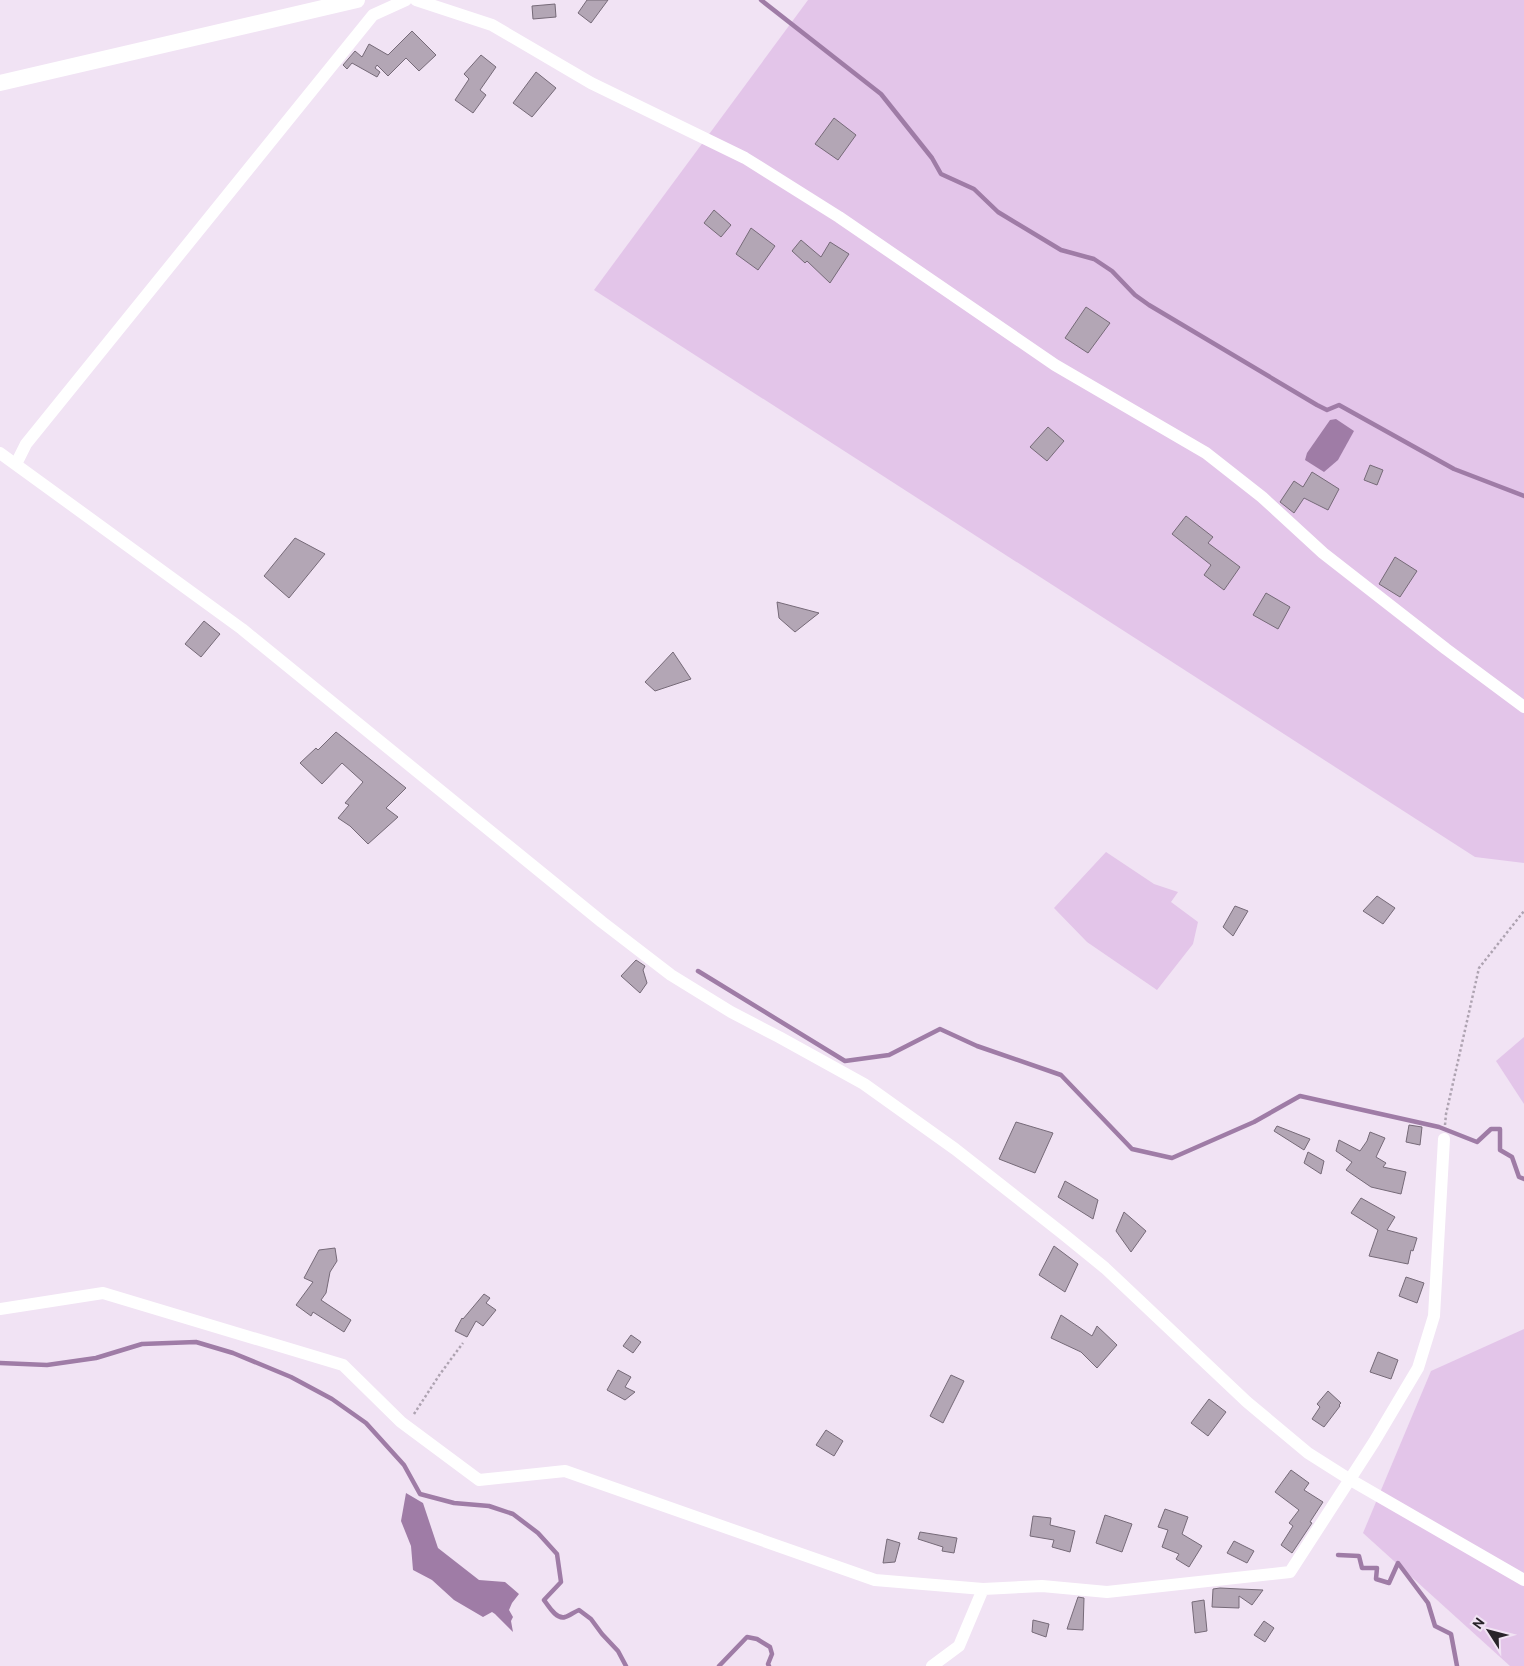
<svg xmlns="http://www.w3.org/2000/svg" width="1524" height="1666" font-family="Overpass,sans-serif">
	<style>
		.green { fill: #e3c5e9 }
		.water { fill: #9f7ca6 }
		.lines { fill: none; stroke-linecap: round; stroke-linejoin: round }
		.stream { stroke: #9f7ca6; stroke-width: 4.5 }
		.building { fill: #b3a6b5; stroke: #766a78 }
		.path { stroke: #aea3b1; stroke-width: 2.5; stroke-dasharray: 2.5 2.5; stroke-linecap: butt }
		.minor { stroke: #fff; stroke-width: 12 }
		.tertiary { stroke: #fff; stroke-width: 16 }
	</style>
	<rect width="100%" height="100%" fill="#f1e3f4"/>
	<!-- green -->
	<g class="green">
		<polygon points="808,0 1524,0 1524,863 1475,857 594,290"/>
		<polygon points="1106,852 1154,884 1178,892 1171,902 1198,922 1193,944 1157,990 1087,942 1054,908"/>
		<polygon points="1524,1037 1524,1104 1496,1061"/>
		<polygon points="1524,1329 1524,1666 1510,1666 1363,1533 1431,1371"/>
	</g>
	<!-- water -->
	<g class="water">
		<polygon points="1336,419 1354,431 1338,460 1324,472 1305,460 1307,453 1330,420"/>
		<polygon points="406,1493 423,1503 438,1548 479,1580 505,1582 519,1594 512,1603 509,1610 513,1617 511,1621 513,1632 495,1614 492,1612 483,1617 454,1600 432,1580 413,1570 411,1546 401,1521"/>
	</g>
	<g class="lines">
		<!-- stream -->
		<g class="stream">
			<polyline points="761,0 881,94 932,158 941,174 974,189 998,212 1061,250 1094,259 1112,271 1135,295 1149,305 1317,405 1327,410 1339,405 1454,469 1524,496"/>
			<polyline points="698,971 845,1061 889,1055 940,1029 977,1046 1061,1075 1132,1149 1172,1158 1254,1122 1300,1096 1439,1127 1477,1142 1491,1129 1500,1129 1500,1150 1512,1157 1519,1177 1524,1179"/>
			<path d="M0,1363L47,1365L96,1358L142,1344L196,1342L233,1353L291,1377L332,1399L366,1423L404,1465L420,1494L454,1503L489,1506L513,1514L538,1533L557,1554L561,1582L544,1600C548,1605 556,1620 565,1617C569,1616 574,1612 579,1610L591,1619L602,1634L618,1651L626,1666"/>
			<polyline points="1338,1555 1359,1556 1362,1568 1377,1568 1376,1579 1389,1583 1398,1563 1428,1603 1435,1626 1451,1634 1457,1666"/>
			<polyline points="719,1666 747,1637 757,1639 770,1647 772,1654 768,1664 769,1666"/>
		</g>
	</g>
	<!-- building -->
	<g class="building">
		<polygon points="587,0 608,0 591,23 578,13"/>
		<polygon points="555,4 556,17 533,19 532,6"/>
		<polygon points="412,31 436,55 419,71 406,58 388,76 377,65 375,68 380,72 377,77 352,63 347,69 343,65 355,51 362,57 369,44 388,55"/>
		<polygon points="481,55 496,67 480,90 486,95 473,113 455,100 469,79 464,74"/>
		<polygon points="536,72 556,88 532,117 513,103"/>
		<polygon points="834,118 856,135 838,160 815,144"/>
		<polygon points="714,210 731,225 721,237 704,223"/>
		<polygon points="751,228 775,246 758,270 736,254"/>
		<polygon points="801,240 821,257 830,242 849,254 830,283 807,261 805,263 792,251"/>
		<polygon points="1086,307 1110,323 1088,353 1065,338"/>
		<polygon points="1048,427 1064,441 1047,461 1030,447"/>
		<polygon points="1370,465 1383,470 1377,485 1364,480"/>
		<polygon points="1312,472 1339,489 1328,510 1304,498 1294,513 1280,502 1294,481 1303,487"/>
		<polygon points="1186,516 1213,537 1208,543 1240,567 1224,590 1204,575 1211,565 1172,534"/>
		<polygon points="295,538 325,554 289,598 264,576"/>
		<polygon points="1395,557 1417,571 1400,597 1379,584"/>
		<polygon points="1266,593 1290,607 1278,629 1253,615"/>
		<polygon points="777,602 819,613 795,632 779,618"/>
		<polygon points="204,621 220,634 201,657 185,644"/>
		<polygon points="673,652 691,679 655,691 645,682"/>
		<polygon points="336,732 406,788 386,808 398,817 368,844 350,826 338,818 349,805 345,803 363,782 342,763 322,784 300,763 316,748 318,750"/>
		<polygon points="1377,896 1395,908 1383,924 1363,911"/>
		<polygon points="1235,906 1248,911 1233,936 1223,927"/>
		<polygon points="636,960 645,966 643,970 647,983 640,993 621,976"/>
		<polygon points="1016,1122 1053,1133 1035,1173 999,1159"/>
		<polygon points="1409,1125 1422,1127 1420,1145 1406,1142"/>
		<polygon points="1277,1126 1310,1139 1304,1150 1274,1131"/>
		<polygon points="1370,1132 1385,1138 1376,1157 1386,1163 1383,1167 1406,1172 1401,1194 1371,1187 1346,1170 1352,1162 1336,1151 1339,1140 1360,1151 1367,1141"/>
		<polygon points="1308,1152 1324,1161 1321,1174 1304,1163"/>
		<polygon points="1065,1181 1098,1200 1093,1219 1058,1197"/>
		<polygon points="1361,1198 1395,1217 1387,1230 1417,1238 1413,1251 1411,1250 1408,1264 1369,1256 1378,1230 1351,1213"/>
		<polygon points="1124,1212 1146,1231 1131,1252 1116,1231"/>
		<polygon points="1054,1246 1078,1264 1065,1292 1039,1275"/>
		<polygon points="335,1248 337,1261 330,1272 326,1293 321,1300 351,1320 344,1332 313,1312 311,1316 296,1305 313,1282 304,1278 319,1250"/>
		<polygon points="1406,1277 1424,1283 1417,1303 1399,1296"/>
		<polygon points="484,1294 490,1298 486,1303 496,1310 483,1326 476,1321 467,1337 455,1331 462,1318 463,1319"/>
		<polygon points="1061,1315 1092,1336 1097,1326 1117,1345 1097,1368 1081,1352 1051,1338"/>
		<polygon points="631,1335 641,1342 633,1353 623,1346"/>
		<polygon points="1378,1352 1398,1360 1391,1379 1370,1372"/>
		<polygon points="618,1370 631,1377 625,1387 635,1392 625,1400 607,1390"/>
		<polygon points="951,1375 964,1381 943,1423 930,1416"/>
		<polygon points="1328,1391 1341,1403 1339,1405 1340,1406 1324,1427 1312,1419 1320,1407 1317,1404"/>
		<polygon points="1209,1399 1226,1412 1208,1436 1191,1423"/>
		<polygon points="826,1430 843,1441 834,1456 816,1445"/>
		<polygon points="1291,1470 1309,1483 1304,1490 1323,1502 1310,1522 1312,1523 1292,1553 1281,1545 1293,1526 1289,1523 1299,1510 1275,1492"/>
		<polygon points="1165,1509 1188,1517 1182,1534 1202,1546 1189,1567 1176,1559 1179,1554 1162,1547 1168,1530 1158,1527"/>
		<polygon points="1105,1515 1132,1524 1122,1552 1096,1543"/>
		<polygon points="1033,1516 1051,1518 1050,1525 1075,1531 1070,1552 1052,1547 1054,1540 1030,1536"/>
		<polygon points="920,1532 957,1538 954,1553 942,1551 943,1547 918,1539"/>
		<polygon points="887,1539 900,1543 895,1562 883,1563"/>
		<polygon points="1234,1541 1254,1551 1247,1563 1227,1553"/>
		<polygon points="1220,1588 1240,1589 1263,1590 1252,1605 1239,1596 1239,1608 1212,1607 1213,1589"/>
		<polygon points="1078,1597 1084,1598 1083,1630 1067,1629"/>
		<polygon points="1204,1600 1207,1631 1195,1633 1192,1602"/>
		<polygon points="1033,1620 1049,1624 1046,1637 1032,1632"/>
		<polygon points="1264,1621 1274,1628 1265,1642 1254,1635"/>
	</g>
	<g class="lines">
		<!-- path -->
		<g class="path">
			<polyline points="1445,1125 1446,1114 1479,968 1524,911"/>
			<polyline points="414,1414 440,1374 463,1343"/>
		</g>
		<!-- minor -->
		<g class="minor">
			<polyline points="416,0 492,25 591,83 745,158 839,217 1055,365 1206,453 1262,497 1323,553 1446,649 1524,707"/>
			<polyline points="0,453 242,629 602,922 671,975 731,1012 779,1037 864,1084 955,1149 1062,1233 1105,1268 1247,1402 1308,1453 1349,1479 1524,1580"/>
			<polyline points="16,464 26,444 373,15 406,0"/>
			<polyline points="0,1309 103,1293 343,1365 401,1422 479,1480 565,1471 875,1580 983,1589"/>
			<polyline points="932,1666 959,1646 983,1589 1042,1586 1107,1592 1290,1572 1374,1442 1418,1368 1434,1316 1444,1139"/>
		</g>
		<!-- tertiary -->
		<polyline class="tertiary" points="0,83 357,0"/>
	</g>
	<!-- north arrow -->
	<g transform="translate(1489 1631) rotate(306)" stroke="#f1e3f4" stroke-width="4" paint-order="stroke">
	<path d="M0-4L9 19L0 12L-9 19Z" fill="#29242a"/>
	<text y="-8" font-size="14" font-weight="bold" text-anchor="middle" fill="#29242a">N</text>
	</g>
</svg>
